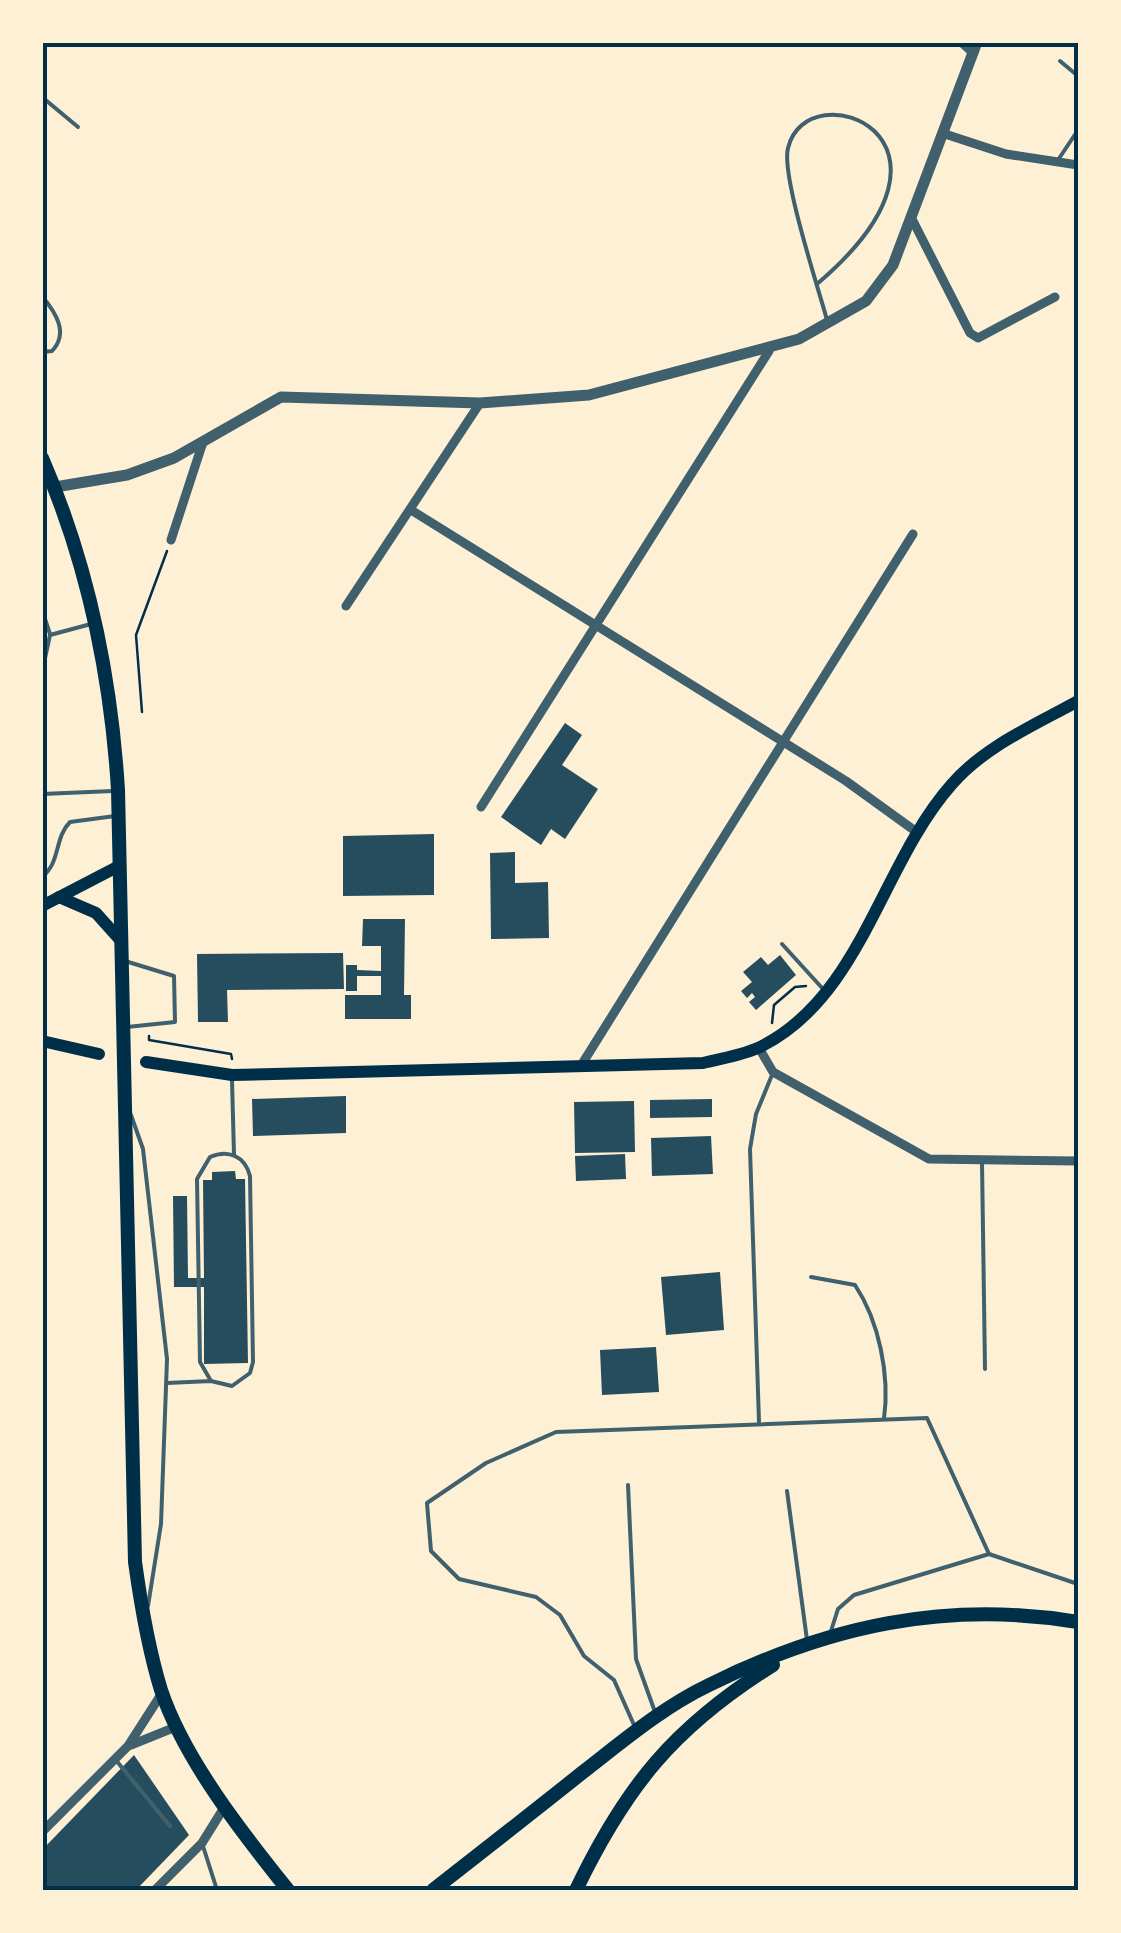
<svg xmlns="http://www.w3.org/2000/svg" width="1121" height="1933" font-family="'Open Sans',sans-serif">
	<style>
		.building { fill: #264d5e }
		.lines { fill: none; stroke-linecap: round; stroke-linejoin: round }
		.path { stroke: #003049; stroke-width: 2.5 }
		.service { stroke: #3f606c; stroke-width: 4 }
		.minor { stroke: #3f606c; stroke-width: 9 }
		.tertiary { stroke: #3f606c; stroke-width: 11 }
		.secondary { stroke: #003049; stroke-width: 12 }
		.trunk { stroke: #003049; stroke-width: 14 }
		.neatline { fill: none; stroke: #003049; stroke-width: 4 }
	</style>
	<rect width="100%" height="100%" fill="#fdf0d5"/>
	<!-- building -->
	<g class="building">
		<polygon points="565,723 582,735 562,765 598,789 565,839 551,829 541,845 501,817"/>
		<polygon points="434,834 434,895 343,896 343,836"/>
		<polygon points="515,852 515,883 548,882 549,938 491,939 490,853"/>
		<polygon points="363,919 405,919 404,995 411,995 411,1019 345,1019 345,995 381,995 381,976 357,976 357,991 346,991 346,965 357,965 357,970 381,971 381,946 362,946"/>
		<polygon points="343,953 344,989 227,990 228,1022 198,1022 197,954"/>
		<polygon points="780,955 796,975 756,1010 749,1002 755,997 752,993 747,998 741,991 752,982 743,972 761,957 768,965"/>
		<polygon points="346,1096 346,1133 253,1136 252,1099"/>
		<polygon points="712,1099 712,1117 650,1118 650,1100"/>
		<polygon points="634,1101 635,1152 575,1153 574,1102"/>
		<polygon points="711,1136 713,1174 652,1176 651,1138"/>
		<polygon points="625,1154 626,1179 576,1181 575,1156"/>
		<polygon points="235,1171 236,1179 245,1179 248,1363 204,1364 204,1287 174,1287 173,1196 187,1196 188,1278 204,1278 203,1180 212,1180 212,1172"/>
		<polygon points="720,1272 724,1330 666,1335 661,1277"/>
		<polygon points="656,1347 659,1392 602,1395 600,1350"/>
		<polygon points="134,1755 189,1835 136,1890 42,1890 42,1850"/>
	</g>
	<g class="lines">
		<!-- path -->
		<g class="path">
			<polyline points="142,712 136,635 167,551"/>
			<polyline points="772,1023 774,1005 795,987 806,986"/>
			<polyline points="149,1036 149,1040 231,1054 232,1059"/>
		</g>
		<!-- service -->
		<g class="service">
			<polyline points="1060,61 1078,76"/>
			<polyline points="42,97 78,127"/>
			<polyline points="1058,160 1078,130"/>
			<path d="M817,284C990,137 807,69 788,148C781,175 818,287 827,320"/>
			<path d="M42,296C56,313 69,333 52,351L42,352"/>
			<polyline points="42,610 50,634"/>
			<polyline points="42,672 50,635 91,624"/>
			<polyline points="42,794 113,791"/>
			<path d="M42,877C61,862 54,838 70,822L115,816"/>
			<polyline points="782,944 823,989"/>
			<polyline points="125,961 174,976 175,1022 127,1027"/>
			<polyline points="232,1080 234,1155"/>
			<polyline points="131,1115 143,1149 167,1359 161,1524 148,1606"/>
			<polyline points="982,1162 985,1369"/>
			<path d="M811,1277L855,1285C879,1321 890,1375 884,1419"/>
			<path d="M167,1383L211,1381L232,1386L250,1373L253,1362L250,1176C245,1156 228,1149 210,1157L197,1179L200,1362L211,1381"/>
			<polyline points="759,1422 750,1149 756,1114 772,1075"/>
			<polyline points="628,1485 636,1659 655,1712"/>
			<polyline points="787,1491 807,1640"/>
			<polyline points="831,1631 838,1609 854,1595 989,1554 1078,1584"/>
			<polyline points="634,1725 614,1680 584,1656 560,1615 536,1597 459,1579 431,1551 427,1503 486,1463 556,1432 927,1418 989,1554"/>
			<polyline points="115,1759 170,1826"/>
			<polyline points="202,1843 217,1890"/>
		</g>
		<!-- minor -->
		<g class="minor">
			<polyline points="961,42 973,53"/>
			<polyline points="945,134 1006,154 1078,165"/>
			<polyline points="912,219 970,333 978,338 1055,297"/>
			<polyline points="411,510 846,781 918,833"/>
			<polyline points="171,540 203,442"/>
			<polyline points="346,606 480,403"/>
			<polyline points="481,807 769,351"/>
			<polyline points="759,1048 773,1072 929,1159 1078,1161"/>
			<polyline points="582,1064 913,534"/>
			<polyline points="131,1745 178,1726"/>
			<polyline points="42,1832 128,1746 162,1693"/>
			<polyline points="155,1890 202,1843 225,1806"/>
		</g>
		<!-- tertiary -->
		<polyline class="tertiary" points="55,487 127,475 174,458 281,397 480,403 589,395 799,339 866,301 893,265 977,42"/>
		<!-- secondary -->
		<g class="secondary">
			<polyline points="59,897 96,913 122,942"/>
			<polyline points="42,906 119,866"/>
			<polyline points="42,1041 99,1054"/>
			<path d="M146,1062L232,1075L703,1063C722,1058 745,1055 762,1046C862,995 881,864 952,784C985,746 1035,725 1078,701"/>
		</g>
		<!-- trunk -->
		<g class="trunk">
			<path d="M42,458C88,564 111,676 118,790L135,1562C141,1605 148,1648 161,1690C184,1759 243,1834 288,1890"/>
			<path d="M433,1890C483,1851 533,1812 583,1772C623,1741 663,1707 709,1685C828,1626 946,1600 1078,1622"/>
			<path d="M576,1890C626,1786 674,1727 773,1665"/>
		</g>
	</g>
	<!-- border -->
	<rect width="1121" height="1933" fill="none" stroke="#fdf0d5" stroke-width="90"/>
	<rect x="45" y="45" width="1031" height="1843" class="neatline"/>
</svg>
